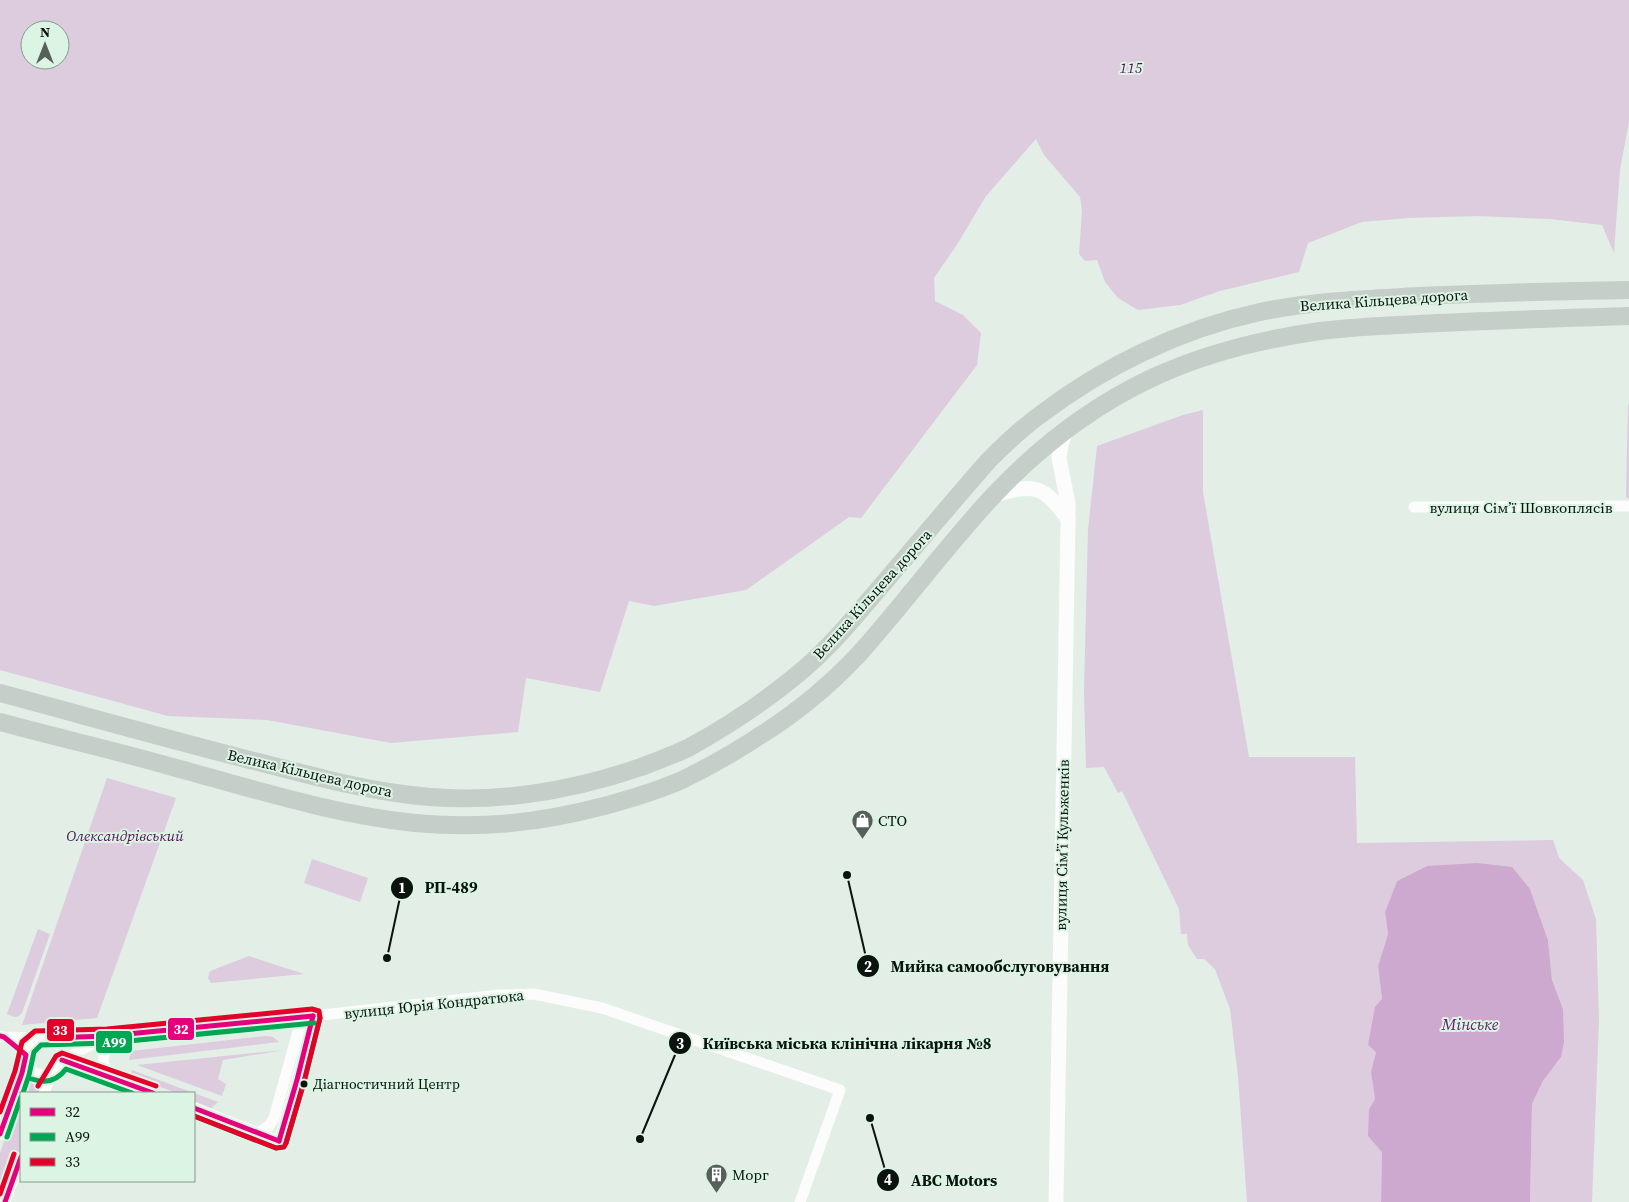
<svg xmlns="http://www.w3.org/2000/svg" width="1629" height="1202" font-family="'Source Serif 4',serif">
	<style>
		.green { fill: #dcccde; fill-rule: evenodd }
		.water { fill: #cea9cf }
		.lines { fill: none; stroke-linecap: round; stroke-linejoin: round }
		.minor { stroke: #fbfcfb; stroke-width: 11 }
		.secondary { stroke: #fbfcfb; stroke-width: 15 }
		.primary { stroke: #c6cec9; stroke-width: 18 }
		.bus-1-casing { stroke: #dcf4e4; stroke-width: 9 }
		.bus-2-casing { stroke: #dcf4e4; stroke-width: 9 }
		.bus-3-casing { stroke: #dcf4e4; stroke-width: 9 }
		.bus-1 { stroke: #e5007d; stroke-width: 5 }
		.bus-2 { stroke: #00a651; stroke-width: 5 }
		.bus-3 { stroke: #e4002b; stroke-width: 5 }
		.bus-dot { fill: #0b130e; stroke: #dcf4e4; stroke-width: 2 }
		.labels { text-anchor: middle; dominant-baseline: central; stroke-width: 4; stroke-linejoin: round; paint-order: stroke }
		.bus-label { font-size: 14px; fill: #0b130e; stroke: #dcf4e4; text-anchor: start }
		.park-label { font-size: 15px; font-style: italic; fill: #540e57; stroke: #dcf4e4 }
		.street-label { font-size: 15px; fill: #0b130e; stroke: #dcf4e4 }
		.poi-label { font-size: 15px; fill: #0b130e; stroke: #dcf4e4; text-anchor: start }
		.water-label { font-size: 16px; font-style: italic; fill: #652067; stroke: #dcf4e4 }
		.leader { fill: none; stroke: #0b130e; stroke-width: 2 }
		.callout-dot { fill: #0b130e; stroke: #dcf4e4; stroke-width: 2 }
		.mark-label { font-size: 15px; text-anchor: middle; font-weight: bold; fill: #fff }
		.callout-label { font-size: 16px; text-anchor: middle; font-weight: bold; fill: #0b130e; stroke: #dcf4e4; stroke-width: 4; stroke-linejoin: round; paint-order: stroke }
		.line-badge { stroke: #dcf4e4; stroke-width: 2 }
		.badge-label { font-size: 14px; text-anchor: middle; font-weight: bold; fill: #fff }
	</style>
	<rect width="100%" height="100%" fill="#e2eee6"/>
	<!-- green -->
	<g class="green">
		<path d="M0,0H1629V122L1620,169L1614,253L1602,225L1550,219L1476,216L1409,218L1362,222L1308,243L1299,272L1220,291L1180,305L1138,310L1118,298L1105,282L1097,260L1085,261L1079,254L1082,211L1080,197L1044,155L1036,139L986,196L958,243L934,278L935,301L963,315L981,333L977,365L861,518L849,517L746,590L654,606L629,601L600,692L526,678L518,732L391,743L267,720L168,716L0,670ZM30,30H60V60H30Z"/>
		<polygon points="1629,404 1629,499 1626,497 1626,494 1628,405"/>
		<polygon points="1203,410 1203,492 1249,757 1355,757 1357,843 1553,840 1559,858 1583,880 1596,919 1599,1019 1592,1202 1530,1202 1532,1104 1543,1081 1561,1057 1563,1009 1552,980 1548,940 1530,889 1427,866 1397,881 1385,912 1388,934 1378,966 1382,999 1376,1052 1371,1072 1375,1099 1369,1109 1382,1152 1381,1202 1247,1202 1238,1077 1230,1009 1215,969 1204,959 1197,959 1188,945 1187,934 1181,934 1179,909 1122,791 1118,793 1104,767 1086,768 1084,691 1088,530 1097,446 1183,415"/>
		<polygon points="107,778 176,798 97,1018 22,1025"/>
		<polygon points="312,859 368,878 360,902 304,883"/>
		<path d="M38,929L50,934L22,1013C17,1019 13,1017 7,1014Z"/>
		<polygon points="249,956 304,974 211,983 208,978 210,971"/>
		<polygon points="266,1036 273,1037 279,1042 129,1060 131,1051"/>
		<polygon points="284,1050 223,1060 218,1079 226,1084 222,1096 137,1065"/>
		<polygon points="132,1070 218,1102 211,1108 194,1101 194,1093 176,1093 130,1075"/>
		<polygon points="28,1077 45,1083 41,1093 22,1093"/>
		<polygon points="21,1095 21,1149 2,1202 0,1202 0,1153"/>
	</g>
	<!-- water -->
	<polygon class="water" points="1477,863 1512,867 1530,889 1548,940 1552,980 1563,1009 1564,1042 1561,1057 1543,1081 1532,1104 1530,1202 1381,1202 1382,1152 1368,1136 1369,1109 1375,1099 1371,1072 1376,1052 1368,1045 1375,1007 1382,999 1378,966 1388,934 1385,912 1397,881 1427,866"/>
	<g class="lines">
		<!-- minor -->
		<g class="minor">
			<polyline points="1414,507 1629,506"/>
			<polyline points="0,1036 4,1037 38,1038"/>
			<path d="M26,1057C31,1098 89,1056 49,1038"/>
			<polyline points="62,1060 153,1093"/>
			<polyline points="62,1060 104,1038"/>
			<path d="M112,1077C94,1058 107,1048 123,1035"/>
			<polyline points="44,1093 48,1082 56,1071"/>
			<polyline points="194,1108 279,1141 297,1080 313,1016"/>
			<polyline points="258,1133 269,1126 274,1118 302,1017"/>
			<polyline points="0,1134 22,1073 27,1050 29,1045 38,1038 107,1036 313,1016 499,995 534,994 602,1008 840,1090 800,1202"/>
			<polyline points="5,1202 21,1157"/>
		</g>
		<!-- secondary -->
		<g class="secondary">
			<path d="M994,495C1035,484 1042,484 1068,519"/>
			<polyline points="1056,1202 1068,523 1068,503 1059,458 1061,445 1066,431"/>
		</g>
		<!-- primary -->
		<g class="primary">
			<path d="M0,693C82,715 164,738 246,759C296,771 345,786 396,793C478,806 563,794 641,767C657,761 673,755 688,748C730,725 769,699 805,668C834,643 858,613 882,585C918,543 953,501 989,460C1005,444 1022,428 1040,415C1104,366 1181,329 1260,312C1312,301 1365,299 1418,296C1488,293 1559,291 1629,290"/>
			<path d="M0,722C58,738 118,751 176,768C254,789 335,815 415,823C482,829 539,823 604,806C630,799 657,791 682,780C709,767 735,752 761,735C796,713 830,685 859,654C905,603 946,546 994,495C1039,447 1094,405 1154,377C1206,353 1264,339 1320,331C1359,326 1399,325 1438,323C1502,320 1565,318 1629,316"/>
		</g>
		<defs>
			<g id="bus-1">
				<polyline points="0,1036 4,1037 26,1055 22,1073 0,1134"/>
				<polyline points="49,1038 107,1036 313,1016"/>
				<polyline points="62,1060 153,1093"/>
				<polyline points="194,1108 279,1141"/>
				<polyline points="279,1141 297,1080 313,1016"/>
				<polyline points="5,1202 21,1157"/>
			</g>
			<g id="bus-2">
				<path d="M32,1079C46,1084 57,1081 66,1069L132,1093"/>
				<polyline points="23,1093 29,1075 34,1052 41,1045 108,1043 314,1023"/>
				<polyline points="194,1116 276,1148"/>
				<polyline points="7,1137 21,1097"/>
				<polyline points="286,1143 304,1082 320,1018"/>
			</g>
			<g id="bus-3">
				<polyline points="38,1086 56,1056 62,1053 156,1086"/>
				<polyline points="0,1112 15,1071 22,1042 35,1031 107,1029 312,1009 319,1011 320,1018 304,1082 286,1143 284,1147 276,1148 194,1116"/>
				<polyline points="0,1194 14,1154"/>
			</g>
		</defs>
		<!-- bus-1 casing -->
		<use href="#bus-1" class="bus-1-casing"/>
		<!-- bus-2 casing -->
		<use href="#bus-2" class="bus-2-casing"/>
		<!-- bus-3 casing -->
		<use href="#bus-3" class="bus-3-casing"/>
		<!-- bus-1 -->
		<use href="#bus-1" class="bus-1"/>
		<!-- bus-2 -->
		<use href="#bus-2" class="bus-2"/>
		<!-- bus-3 -->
		<use href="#bus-3" class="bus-3"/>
	</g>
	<!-- icons -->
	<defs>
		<symbol id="shop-pin" viewBox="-11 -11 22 30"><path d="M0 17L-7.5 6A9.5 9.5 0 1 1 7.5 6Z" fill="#56605a" stroke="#dcf4e4"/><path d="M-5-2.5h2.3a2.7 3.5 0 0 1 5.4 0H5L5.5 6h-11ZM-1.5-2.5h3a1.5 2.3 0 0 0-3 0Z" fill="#fff"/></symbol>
		<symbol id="building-pin" viewBox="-11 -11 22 30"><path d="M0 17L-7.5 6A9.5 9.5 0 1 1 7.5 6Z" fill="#56605a" stroke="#dcf4e4"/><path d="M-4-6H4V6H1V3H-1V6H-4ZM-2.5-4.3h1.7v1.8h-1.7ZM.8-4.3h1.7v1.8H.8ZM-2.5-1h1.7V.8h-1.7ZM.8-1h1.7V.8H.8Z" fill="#fff"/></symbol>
	</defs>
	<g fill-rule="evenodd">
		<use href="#shop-pin" x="850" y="808" width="25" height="34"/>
		<use href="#building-pin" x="704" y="1162" width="25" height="34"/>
	</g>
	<!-- markers -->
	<circle class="bus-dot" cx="304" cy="1084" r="4.5"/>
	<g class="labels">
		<!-- bus labels -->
		<g class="bus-label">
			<text x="313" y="1084">Діагностичний Центр</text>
		</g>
		<!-- park labels -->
		<g class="park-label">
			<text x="1131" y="67">115</text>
			<text x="125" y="835">Олександрівський</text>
		</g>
		<!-- street labels -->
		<g class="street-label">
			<text transform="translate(1384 300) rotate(-4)">Велика Кільцева дорога</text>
			<text x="1521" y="507">вулиця Сімʼї Шовкоплясів</text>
			<text transform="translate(872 594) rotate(-48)">Велика Кільцева дорога</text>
			<text transform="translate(310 773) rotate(13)">Велика Кільцева дорога</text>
			<text transform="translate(1062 845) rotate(-89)">вулиця Сімʼї Кульженків</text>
			<text transform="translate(434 1004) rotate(-6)">вулиця Юрія Кондратюка</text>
		</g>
		<!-- poi labels -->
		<g class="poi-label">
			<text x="878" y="820">СТО</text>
			<text x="732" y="1174">Морг</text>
		</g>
		<!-- water labels -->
		<g class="water-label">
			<text x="1470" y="1024">Мінське</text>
		</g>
	</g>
	<!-- callouts -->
	<path class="leader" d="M387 958L402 888M847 875L868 966M640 1139L680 1043M870 1118L888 1180"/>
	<g class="callout-dot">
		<circle cx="387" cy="958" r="5"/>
		<circle cx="847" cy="875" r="5"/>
		<circle cx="640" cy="1139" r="5"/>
		<circle cx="870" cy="1118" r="5"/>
		<circle cx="402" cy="888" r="12"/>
		<circle cx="868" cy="966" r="12"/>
		<circle cx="680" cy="1043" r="12"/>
		<circle cx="888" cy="1180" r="12"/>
	</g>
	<g class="mark-label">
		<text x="402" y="893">1</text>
		<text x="868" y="972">2</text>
		<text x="680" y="1049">3</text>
		<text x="888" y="1185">4</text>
	</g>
	<g class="callout-label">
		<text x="451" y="893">РП-489</text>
		<text x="1000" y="972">Мийка самообслуговування</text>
		<text x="847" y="1049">Київська міська клінічна лікарня №8</text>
		<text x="954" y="1186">ABC Motors</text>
	</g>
	<g class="line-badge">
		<rect x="167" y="1017" width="28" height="24" rx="5" fill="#e5007d"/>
		<rect x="46" y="1018" width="29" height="24" rx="5" fill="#e4002b"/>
		<rect x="95" y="1030" width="38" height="24" rx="5" fill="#00a651"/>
	</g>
	<g class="badge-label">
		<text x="181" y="1034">32</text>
		<text x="60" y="1035">33</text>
		<text x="114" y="1047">А99</text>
	</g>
	<!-- legend -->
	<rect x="20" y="1092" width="175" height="90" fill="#dcf4e4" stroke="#889a8e"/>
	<rect x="30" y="1108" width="25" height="8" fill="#e5007d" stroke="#889a8e"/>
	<text x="65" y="1117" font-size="15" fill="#0b130e">32</text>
	<rect x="30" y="1133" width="25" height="8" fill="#00a651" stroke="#889a8e"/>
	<text x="65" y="1142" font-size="15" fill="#0b130e">А99</text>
	<rect x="30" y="1158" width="25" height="8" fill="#e4002b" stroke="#889a8e"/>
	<text x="65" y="1167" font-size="15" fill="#0b130e">33</text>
	<!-- north arrow -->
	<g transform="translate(45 45)"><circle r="24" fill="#dcf4e4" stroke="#889a8e"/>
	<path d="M0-4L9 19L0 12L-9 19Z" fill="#56605a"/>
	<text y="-8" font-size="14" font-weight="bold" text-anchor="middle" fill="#0b130e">N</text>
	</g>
</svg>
